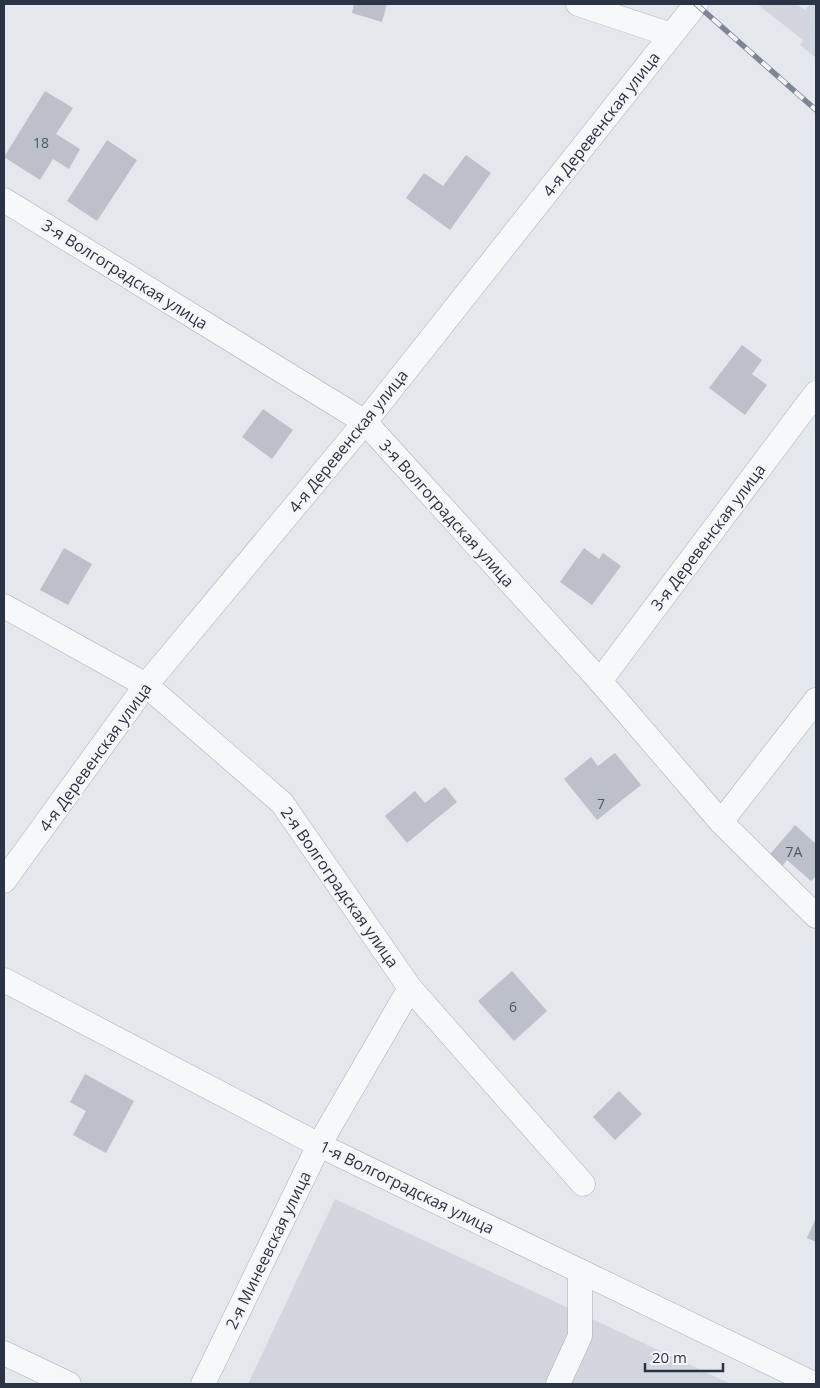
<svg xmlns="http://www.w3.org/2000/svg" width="820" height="1388" font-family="'Open Sans',sans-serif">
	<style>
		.built { fill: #d2d6de }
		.building { fill: #bbc0ca }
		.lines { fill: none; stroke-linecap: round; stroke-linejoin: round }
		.minor-casing { stroke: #a9aeb7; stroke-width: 25 }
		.minor { stroke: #f7f8fa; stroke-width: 24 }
		.rail-casing { stroke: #7d8696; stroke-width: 5.5 }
		.rail { stroke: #f4f6f9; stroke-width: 4; stroke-dasharray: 11; stroke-linecap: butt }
		.labels { text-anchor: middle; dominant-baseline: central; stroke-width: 4.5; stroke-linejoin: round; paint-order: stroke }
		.number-label { font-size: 14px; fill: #4f5766 }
		.street-label { font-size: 16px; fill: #2b3445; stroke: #f4f6f9 }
	</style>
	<rect width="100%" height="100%" fill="#e4e7ec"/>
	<!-- built -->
	<g class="built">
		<polygon points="757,4 796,4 805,10 810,4 816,4 816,27 814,30 816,32 816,58 800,45 803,40"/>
		<polygon points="335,1199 731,1384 248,1384"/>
	</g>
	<!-- building -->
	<g class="building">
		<polygon points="354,4 387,4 382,22 352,13"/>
		<polygon points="45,91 73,108 56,134 80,149 69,169 53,159 40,180 4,157"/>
		<polygon points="107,140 137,160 97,221 67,201"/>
		<polygon points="466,155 491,173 450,230 406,198 424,173 443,186"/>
		<polygon points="742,345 762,360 752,374 767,385 745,415 709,388"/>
		<polygon points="263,409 293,430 272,459 242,437"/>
		<polygon points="64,548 92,564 68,605 40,590"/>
		<polygon points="584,548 599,559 603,553 621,566 592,605 560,582"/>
		<polygon points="615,753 641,785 597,820 564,779 591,757 598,766"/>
		<polygon points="445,787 457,802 407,843 385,816 415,791 425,803"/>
		<polygon points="795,825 816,844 816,876 811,881 787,860 779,870 766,859"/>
		<polygon points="512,971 547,1011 514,1041 478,1001"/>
		<polygon points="85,1074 134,1101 106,1153 73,1135 86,1111 70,1102"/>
		<polygon points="619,1091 642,1114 615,1140 593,1117"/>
		<polygon points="816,1218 816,1242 807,1238"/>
	</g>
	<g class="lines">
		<defs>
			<g id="minor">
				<polyline points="578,4 671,35"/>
				<polyline points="4,200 365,422 600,681 721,822 816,916"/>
				<polyline points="4,606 146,685 282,803 410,988 583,1184"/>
				<polyline points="600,681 816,393"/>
				<polyline points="721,822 816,700"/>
				<polyline points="4,881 146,685 365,422 696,4"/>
				<polyline points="4,980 319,1145 814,1384"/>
				<polyline points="4,1353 69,1384"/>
				<polyline points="203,1384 319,1145 410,988"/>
				<polyline points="558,1384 580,1336 580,1271"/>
			</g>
		</defs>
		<!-- minor casing -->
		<use href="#minor" class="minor-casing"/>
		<!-- minor -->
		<use href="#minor" class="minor"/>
		<defs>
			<polyline id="rail" points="696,4 816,110"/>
		</defs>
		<!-- rail casing -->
		<use href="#rail" class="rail-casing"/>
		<!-- rail -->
		<use href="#rail" class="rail"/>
	</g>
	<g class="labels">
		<!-- number labels -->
		<g class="number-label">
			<text x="41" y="142">18</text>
			<text x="601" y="803">7</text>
			<text x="794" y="851">7А</text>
			<text x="513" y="1006">6</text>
		</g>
		<!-- street labels -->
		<g class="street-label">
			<text transform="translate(601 124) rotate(-52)">4-я Деревенская улица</text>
			<text transform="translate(125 274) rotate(32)">3-я Волгоградская улица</text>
			<text transform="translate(348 441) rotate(-51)">4-я Деревенская улица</text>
			<text transform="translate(447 513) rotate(48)">3-я Волгоградская улица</text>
			<text transform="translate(708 537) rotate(-53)">3-я Деревенская улица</text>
			<text transform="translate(95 757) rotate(-54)">4-я Деревенская улица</text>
			<text transform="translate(340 887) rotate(55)">2-я Волгоградская улица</text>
			<text transform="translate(407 1187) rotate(26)">1-я Волгоградская улица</text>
			<text transform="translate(268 1250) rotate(-64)">2-я Минеевская улица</text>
		</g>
	</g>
	<!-- border -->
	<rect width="820" height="1388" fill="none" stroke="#2b3445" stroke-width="10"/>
	<!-- scale -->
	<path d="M645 1363v8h78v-8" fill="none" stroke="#2b3445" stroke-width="2.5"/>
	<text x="652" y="1363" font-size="15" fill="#2b3445" stroke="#f4f6f9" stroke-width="4" paint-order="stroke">20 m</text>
</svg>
